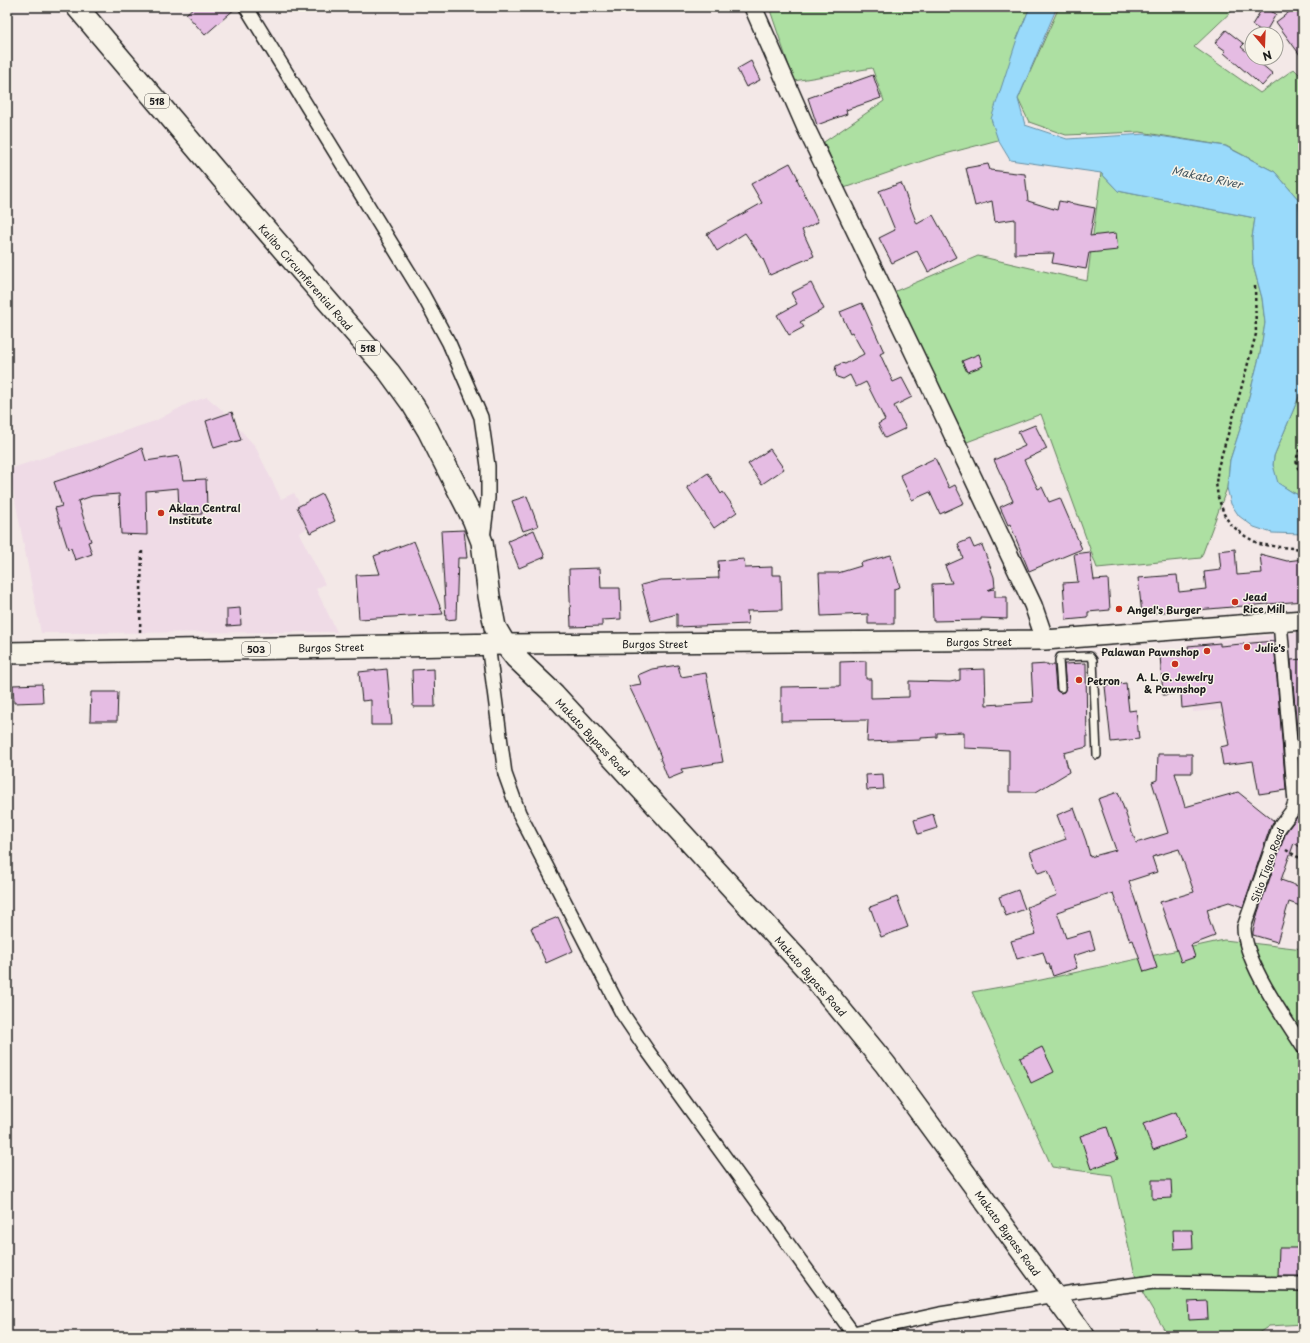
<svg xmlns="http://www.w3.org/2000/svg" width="1310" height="1343" font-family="'Playpen Sans',sans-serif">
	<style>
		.built { fill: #efdbe6 }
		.green { fill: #ade0a2; stroke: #647e5f }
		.water { fill: #99dafb; stroke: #678ea2 }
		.building { fill: #e5bce3; stroke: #1c1c1c }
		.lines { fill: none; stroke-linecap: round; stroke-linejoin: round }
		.service-casing { stroke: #1c1c1c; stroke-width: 10 }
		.minor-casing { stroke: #1c1c1c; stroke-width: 16 }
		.tertiary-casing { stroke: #1c1c1c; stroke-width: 20 }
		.secondary-casing { stroke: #1c1c1c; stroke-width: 22 }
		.primary-casing { stroke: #1c1c1c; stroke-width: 24 }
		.path { stroke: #1c1c1c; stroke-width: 2.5; stroke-dasharray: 3 3; stroke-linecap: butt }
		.service { stroke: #f7f3e8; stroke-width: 7 }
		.minor { stroke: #f7f3e8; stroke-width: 13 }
		.tertiary { stroke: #f7f3e8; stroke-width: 17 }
		.secondary { stroke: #f7f3e8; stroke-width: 19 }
		.primary { stroke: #f7f3e8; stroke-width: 21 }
		.poi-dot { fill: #c8321e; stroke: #f7f3e8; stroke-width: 1.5 }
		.labels { text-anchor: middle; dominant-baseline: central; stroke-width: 3; stroke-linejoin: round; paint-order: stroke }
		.shield { fill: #f7f3e8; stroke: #5e5c59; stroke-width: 1 }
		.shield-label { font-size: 9px; font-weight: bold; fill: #1c1c1c }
		.street-label { font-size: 10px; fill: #1c1c1c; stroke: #f7f3e8 }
		.poi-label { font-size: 10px; font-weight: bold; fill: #1c1c1c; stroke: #f7f3e8; text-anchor: start }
		.water-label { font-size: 11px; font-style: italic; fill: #42555f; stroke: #f7f3e8 }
	</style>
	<rect width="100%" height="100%" fill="#f3e8e7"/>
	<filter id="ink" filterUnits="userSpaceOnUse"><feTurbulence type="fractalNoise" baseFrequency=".025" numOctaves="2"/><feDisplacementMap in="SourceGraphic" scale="8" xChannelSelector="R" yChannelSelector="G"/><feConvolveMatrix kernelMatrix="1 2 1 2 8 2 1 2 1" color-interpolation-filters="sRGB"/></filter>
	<g filter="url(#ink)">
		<!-- built -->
		<g class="built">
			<polygon points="207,397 222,410 255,446 281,499 294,493 312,526 299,533 325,584 316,589 337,632 41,633 9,469 155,421 189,403"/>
			<polygon points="1303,632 1303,856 1287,848 1277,840 1299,792 1294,704 1193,712 1187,643"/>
		</g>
		<!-- green -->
		<g class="green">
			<polygon points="769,7 1030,7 1017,39 998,140 934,157 844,188 824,142 884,101 872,68 794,81"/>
			<polygon points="1059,7 1236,7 1194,47 1260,93 1294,69 1303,78 1303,239 1298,199 1275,172 1226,146 1140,132 1066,135 1029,122 1018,99"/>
			<polygon points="1101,173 1118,191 1255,218 1252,238 1253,265 1262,298 1265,323 1260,354 1243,420 1230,460 1227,488 1201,558 1097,568 1041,414 967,442 891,293 978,256 1087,281"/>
			<polygon points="1303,387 1303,497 1292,492 1277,483 1273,465 1274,456"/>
			<polygon points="1224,940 1303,949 1303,1324 1269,1326 1254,1336 1168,1336 1137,1283 1112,1175 1052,1167 972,992 1041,980"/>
		</g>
		<!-- water -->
		<polygon class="water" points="1030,7 1057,7 1018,99 1025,125 1067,139 1146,134 1225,146 1275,172 1298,199 1303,239 1303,387 1274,456 1273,465 1278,483 1292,492 1303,497 1303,534 1272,533 1254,527 1239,516 1231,504 1227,488 1230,460 1243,420 1260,354 1265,323 1262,298 1253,265 1252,238 1255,218 1118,191 1101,173 1010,160 998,140 991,119 1017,39"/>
		<!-- building -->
		<g class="building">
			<polygon points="194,7 237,7 205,35 186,14"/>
			<polygon points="1263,7 1276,14 1265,33 1252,25"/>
			<polygon points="1296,7 1303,17 1303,59 1276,22"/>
			<polygon points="1226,30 1244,44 1241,47 1252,56 1252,58 1254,58 1273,74 1262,86 1224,53 1226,51 1215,43"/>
			<polygon points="751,61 760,80 746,87 737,69"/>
			<polygon points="873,75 881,98 846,110 847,114 817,125 808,98"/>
			<polygon points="790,163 798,178 797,179 818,222 802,230 814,256 770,275 763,259 745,233 717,251 707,234 762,203 751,184"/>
			<polygon points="988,164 990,170 1025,174 1028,201 1057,210 1059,201 1095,208 1090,236 1116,233 1118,250 1089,253 1086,269 1052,263 1054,253 1015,254 1015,219 995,222 992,201 975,206 966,168"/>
			<polygon points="901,183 917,224 933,215 956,257 928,272 917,251 892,263 879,238 895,230 879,191"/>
			<polygon points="811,283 824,309 800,322 804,327 789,335 777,315 797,304 791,293"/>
			<polygon points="862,303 884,352 880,354 893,382 902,378 912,397 894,406 906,428 885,438 878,424 885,420 866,382 856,387 850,375 843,379 837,377 835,371 836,366 842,363 845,364 864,354 852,332 850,333 840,312"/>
			<polygon points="979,354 983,366 967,372 962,361"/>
			<polygon points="232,412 241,440 214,448 206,421"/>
			<polygon points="1035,425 1047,449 1024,460 1038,489 1042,487 1049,502 1060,498 1082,549 1029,571 1010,524 1008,525 1000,507 1013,501 994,460 1025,446 1018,432"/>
			<polygon points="142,448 146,461 179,456 183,480 206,479 207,508 202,508 202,514 183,515 183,509 179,509 178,488 146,491 147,535 121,534 119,494 92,496 78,501 91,541 88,542 92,554 75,560 71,548 68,549 55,508 62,506 54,482 85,472"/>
			<polygon points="770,449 784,469 762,484 748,464"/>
			<polygon points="935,458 949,488 955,485 964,503 940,514 930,492 912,500 900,475"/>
			<polygon points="708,473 721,494 723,492 737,512 714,528 687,487"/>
			<polygon points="322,494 335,521 310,533 297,507"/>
			<polygon points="527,496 538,526 523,531 512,501"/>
			<polygon points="464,530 467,558 458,558 456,619 446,620 441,531"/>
			<polygon points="534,530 545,557 519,568 508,541"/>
			<polygon points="970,539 974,548 982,545 994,577 995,587 988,590 995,589 995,597 1007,597 1007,619 981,618 981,620 933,621 932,584 952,583 945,566 963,558 958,544"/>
			<polygon points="414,541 443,614 359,619 356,575 380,574 374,556"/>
			<polygon points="1235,549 1237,575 1262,573 1260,554 1287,561 1303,559 1303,601 1185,611 1185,610 1142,614 1138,578 1177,575 1179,592 1206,589 1204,572 1221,570 1219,551"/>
			<polygon points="1090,552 1094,580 1108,579 1110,610 1088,612 1088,618 1066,620 1063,583 1078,582 1074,554"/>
			<polygon points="891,555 900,587 894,589 894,624 868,624 868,614 821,616 819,573 838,573 861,566 860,563"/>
			<polygon points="744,559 745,568 772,567 772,575 781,575 782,610 747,611 748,624 677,627 677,614 651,621 641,585 661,580 719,578 718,561"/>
			<polygon points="600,568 601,588 620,588 621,619 602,620 602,626 571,627 569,569"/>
			<polygon points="240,608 241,625 227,626 227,609"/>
			<polygon points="1274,641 1286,790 1259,794 1253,761 1223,765 1220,747 1229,745 1221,703 1182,708 1181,693 1163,695 1160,655 1189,652 1188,646 1220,643 1220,646"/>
			<polygon points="1303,659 1303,787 1302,787 1291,660"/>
			<polygon points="866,661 866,679 871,679 871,698 909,697 909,681 950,682 960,680 960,670 985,669 986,705 1033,702 1031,665 1048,664 1048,665 1054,665 1056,689 1057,691 1061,693 1064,692 1066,688 1064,664 1086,663 1087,747 1064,753 1069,772 1036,792 1009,792 1009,750 964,748 964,732 937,733 937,737 921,738 921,740 867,742 868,720 781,721 781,687 840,686 840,662"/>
			<polygon points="678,665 681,677 706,673 723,762 681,769 683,773 668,779 660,758 661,757 643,715 629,686 641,684 638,675 652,669"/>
			<polygon points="387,669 392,725 371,725 371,700 362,701 359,672"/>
			<polygon points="434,669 435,707 413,707 412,670"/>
			<polygon points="1126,683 1129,711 1136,710 1139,739 1111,742 1105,686"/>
			<polygon points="42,684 43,702 14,703 13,685"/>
			<polygon points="91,692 118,692 117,721 90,721"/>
			<polygon points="1158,754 1192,754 1192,773 1175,773 1185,807 1238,792 1274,821 1271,825 1243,907 1229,902 1207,909 1209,916 1208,916 1215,936 1191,945 1195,957 1181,962 1160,902 1194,892 1179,849 1152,857 1157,872 1129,881 1157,968 1144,972 1133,940 1130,941 1113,893 1057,912 1066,938 1090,931 1095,949 1073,956 1077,968 1053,976 1049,964 1047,965 1043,952 1017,959 1011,941 1036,934 1027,907 1057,895 1048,870 1038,873 1030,852 1066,839 1057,815 1074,808 1086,841 1090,857 1116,850 1098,799 1118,792 1136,843 1168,833 1152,782 1157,780"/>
			<polygon points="883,774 884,789 867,790 866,775"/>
			<polygon points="1303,807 1303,849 1294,843 1281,880 1303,888 1303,907 1289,902 1277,942 1253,935 1253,932 1258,912 1286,832 1298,816"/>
			<polygon points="933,814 937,828 918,834 914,820"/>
			<polygon points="1018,890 1025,909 1006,916 999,897"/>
			<polygon points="897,897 908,927 881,937 870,907"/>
			<polygon points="558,917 573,951 546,963 531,928"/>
			<polygon points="1042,1047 1054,1072 1031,1083 1020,1058"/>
			<polygon points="1176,1112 1186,1138 1153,1150 1143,1124"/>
			<polygon points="1107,1127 1118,1159 1091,1169 1080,1136"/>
			<polygon points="1152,1180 1171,1180 1172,1198 1152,1199"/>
			<polygon points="1173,1230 1192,1230 1193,1248 1174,1249"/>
			<polygon points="1279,1248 1303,1248 1303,1276 1278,1276"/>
			<polygon points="1207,1301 1208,1319 1189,1320 1188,1302"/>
		</g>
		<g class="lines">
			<defs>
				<polyline id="service" points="1061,688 1059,660 1060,657 1090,656 1093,660 1097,755"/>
				<g id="minor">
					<polyline points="246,7 423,295 449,343 481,417 488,466 488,498 483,539"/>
					<path d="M1280,622L1295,802L1292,811L1279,828L1244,927C1244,962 1284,1017 1303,1047"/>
					<polyline points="488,644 505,774 519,813 622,1013 647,1050 855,1336"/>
					<polyline points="853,1333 940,1314 1075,1292 1154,1282 1303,1284"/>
				</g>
				<polyline id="tertiary" points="753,7 806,128 926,378 1033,605 1045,640"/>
				<polyline id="secondary" points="505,644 1045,640 1303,620"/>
				<g id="primary">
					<polyline points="77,7 236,195 389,372 413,405 428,430 441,456 473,519 482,542 489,596 495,627 505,644 516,658 554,694 812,975 885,1064 1084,1336"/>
					<polyline points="7,653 505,644"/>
				</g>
			</defs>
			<!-- service casing -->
			<use href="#service" class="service-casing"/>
			<!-- minor casing -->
			<use href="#minor" class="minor-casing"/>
			<!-- tertiary casing -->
			<use href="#tertiary" class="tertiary-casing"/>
			<!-- secondary casing -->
			<use href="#secondary" class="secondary-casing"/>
			<!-- primary casing -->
			<use href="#primary" class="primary-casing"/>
			<!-- path -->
			<g class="path">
				<polyline points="1255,286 1256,334 1235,411 1218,467 1216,483 1218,497 1224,514 1230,524 1245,536 1259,544 1279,547 1303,549"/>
				<path d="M1303,444C1296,457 1293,463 1303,476"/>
				<polyline points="140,632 142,550"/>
				<polyline points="1286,850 1303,860"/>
			</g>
			<!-- service -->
			<use href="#service" class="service"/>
			<!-- minor -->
			<use href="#minor" class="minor"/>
			<!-- tertiary -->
			<use href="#tertiary" class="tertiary"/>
			<!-- secondary -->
			<use href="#secondary" class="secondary"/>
			<!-- primary -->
			<use href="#primary" class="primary"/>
		</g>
	</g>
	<!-- markers -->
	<g class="poi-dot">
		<circle cx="161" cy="513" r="4"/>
		<circle cx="1235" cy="602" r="4"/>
		<circle cx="1119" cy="609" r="4"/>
		<circle cx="1247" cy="647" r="4"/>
		<circle cx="1207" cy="651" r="4"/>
		<circle cx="1175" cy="664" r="4"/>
		<circle cx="1079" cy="680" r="4"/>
	</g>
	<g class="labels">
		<!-- shield labels -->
		<g class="shield">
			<rect x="145" y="94" width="24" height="14" rx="3"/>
			<rect x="356" y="341" width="24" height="14" rx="3"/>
			<rect x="242" y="642" width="28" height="14" rx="3"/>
		</g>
		<g class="shield-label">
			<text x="157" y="101">518</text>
			<text x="368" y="348">518</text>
			<text x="256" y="649">503</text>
		</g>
		<!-- street labels -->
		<g class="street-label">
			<text transform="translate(306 277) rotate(49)">Kalibo Circumferential Road</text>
			<text x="979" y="641">Burgos Street</text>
			<text x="655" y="643">Burgos Street</text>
			<text transform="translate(331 647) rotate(-1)">Burgos Street</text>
			<text transform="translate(593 737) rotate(47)">Makato Bypass Road</text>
			<text transform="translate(1267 865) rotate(-70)">Sitio Tigao Road</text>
			<text transform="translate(811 976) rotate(49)">Makato Bypass Road</text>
			<text transform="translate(1008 1233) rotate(54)">Makato Bypass Road</text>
		</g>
		<!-- poi labels -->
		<g class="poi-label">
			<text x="169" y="507">Aklan Central<tspan x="169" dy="12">Institute</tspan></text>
			<text x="1243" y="596">Jead<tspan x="1243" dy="12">Rice Mill</tspan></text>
			<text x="1127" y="609">Angel's Burger</text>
			<text x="1255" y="647">Julie's</text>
			<text x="1199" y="651" text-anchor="end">Palawan Pawnshop</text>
			<text x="1175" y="676" text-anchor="middle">A. L. G. Jewelry<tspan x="1175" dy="12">&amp; Pawnshop</tspan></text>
			<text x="1087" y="680">Petron</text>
		</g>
		<!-- water labels -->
		<g class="water-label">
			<text transform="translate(1207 177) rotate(12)">Makato River</text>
		</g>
	</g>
	<!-- margin -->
	<rect width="1310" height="1343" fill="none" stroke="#f7f3e8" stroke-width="24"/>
	<rect x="12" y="12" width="1286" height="1319" fill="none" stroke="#1c1c1c" stroke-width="1.5" filter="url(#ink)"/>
	<!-- north arrow -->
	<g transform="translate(1264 46) rotate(161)"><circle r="19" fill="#f7f3e8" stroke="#9f9d96"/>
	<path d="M0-3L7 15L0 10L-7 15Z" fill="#c8321e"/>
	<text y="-6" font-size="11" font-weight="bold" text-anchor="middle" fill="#1c1c1c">N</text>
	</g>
</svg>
